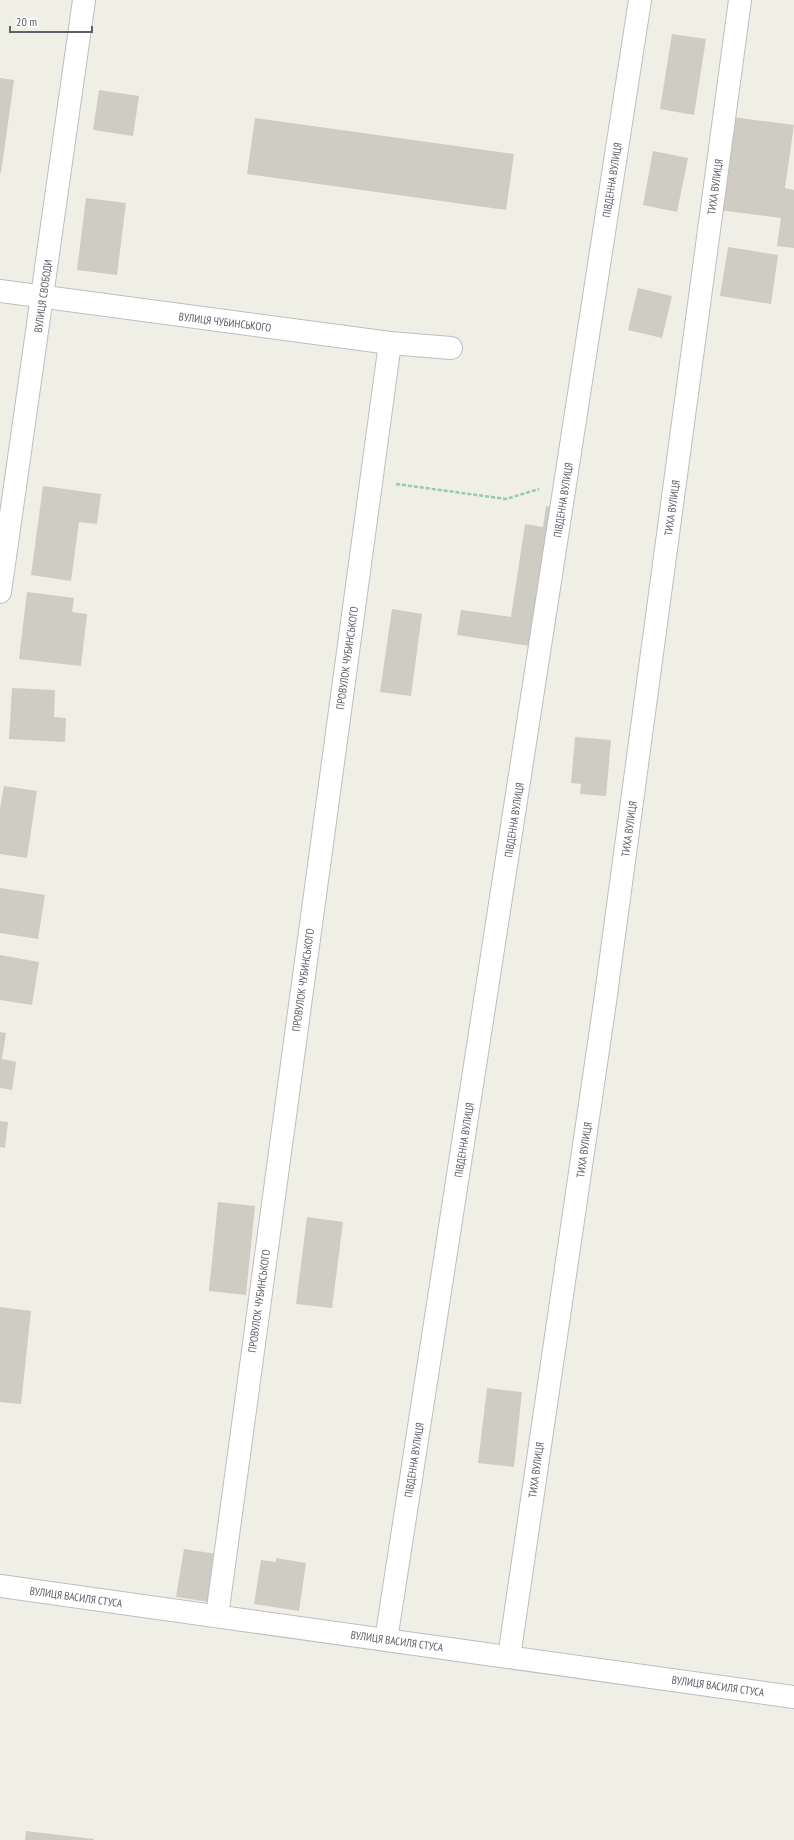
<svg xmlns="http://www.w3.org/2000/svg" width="794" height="1840" font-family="'PT Sans Narrow',sans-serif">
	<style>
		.building { fill: #ceccc3 }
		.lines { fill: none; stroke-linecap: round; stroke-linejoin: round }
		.minor-casing { stroke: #bcbec5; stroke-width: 24 }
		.path { stroke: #96cca9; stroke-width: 2.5; stroke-dasharray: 4 2; stroke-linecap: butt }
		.minor { stroke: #fff; stroke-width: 22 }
		.labels { text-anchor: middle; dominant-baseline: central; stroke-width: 4; stroke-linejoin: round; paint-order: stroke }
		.street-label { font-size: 11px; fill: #5c6067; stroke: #fff }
	</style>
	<rect width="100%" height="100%" fill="#f0efe5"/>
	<!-- building -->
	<g class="building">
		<polygon points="672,34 706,39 694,115 660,109"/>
		<polygon points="0,78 14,80 1,173 0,173"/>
		<polygon points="99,90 139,96 133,136 93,130"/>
		<polygon points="732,117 794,125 785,188 794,190 794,248 777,246 781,218 719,210"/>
		<polygon points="255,118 514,154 506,210 247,174"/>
		<polygon points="653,151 688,158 677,212 643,205"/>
		<polygon points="86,198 126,203 117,275 77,270"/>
		<polygon points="728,247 778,255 771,304 720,296"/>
		<polygon points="638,288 672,296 662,338 628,330"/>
		<polygon points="43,486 101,494 97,524 79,522 71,581 31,575"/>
		<polygon points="546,506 558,508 537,647 457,635 461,610 511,617 525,524 543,527"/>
		<polygon points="27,592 74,598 72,612 87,614 81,666 19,659"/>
		<polygon points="392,609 422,614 411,696 380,692"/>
		<polygon points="12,688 55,690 54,717 66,718 65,742 9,739"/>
		<polygon points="575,737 611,740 606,796 580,794 581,784 571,783"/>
		<polygon points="4,786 37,791 27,858 0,854 0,808"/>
		<polygon points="0,888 45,895 38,939 0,933"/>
		<polygon points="0,955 39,962 32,1005 0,1000"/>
		<polygon points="0,1032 6,1033 2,1059 16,1062 12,1090 0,1088"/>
		<polygon points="0,1121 8,1122 5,1148 0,1147"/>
		<polygon points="218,1202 255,1206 246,1295 209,1291"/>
		<polygon points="307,1217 343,1222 332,1308 296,1304"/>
		<polygon points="0,1307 31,1311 21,1404 0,1402"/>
		<polygon points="487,1388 522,1392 514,1467 478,1463"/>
		<polygon points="184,1549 217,1554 210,1602 176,1597"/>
		<polygon points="276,1558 306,1563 299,1611 254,1604 261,1560 276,1562"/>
		<polygon points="26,1831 94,1839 94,1840 25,1840"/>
	</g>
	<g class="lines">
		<defs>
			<g id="minor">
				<polyline points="0,291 390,343 451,348"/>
				<polyline points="0,592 84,0"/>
				<polyline points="0,1586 794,1697"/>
				<polyline points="217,1616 390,343"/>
				<polyline points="386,1640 640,0"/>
				<polyline points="509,1657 605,1002 740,0"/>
			</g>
		</defs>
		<!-- minor casing -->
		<use href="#minor" class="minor-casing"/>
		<!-- path -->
		<polyline class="path" points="396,484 506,499 539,489"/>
		<!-- minor -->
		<use href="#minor" class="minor"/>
	</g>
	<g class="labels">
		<!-- street labels -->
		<g class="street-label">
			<text transform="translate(612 180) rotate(-81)">ПІВДЕННА ВУЛИЦЯ</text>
			<text transform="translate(715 187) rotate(-82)">ТИХА ВУЛИЦЯ</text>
			<text transform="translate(43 296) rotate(-82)">ВУЛИЦЯ СВОБОДИ</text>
			<text transform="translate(225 322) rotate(7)">ВУЛИЦЯ ЧУБИНСЬКОГО</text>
			<text transform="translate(563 500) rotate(-81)">ПІВДЕННА ВУЛИЦЯ</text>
			<text transform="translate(672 508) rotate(-82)">ТИХА ВУЛИЦЯ</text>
			<text transform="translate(347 658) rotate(-82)">ПРОВУЛОК ЧУБИНСЬКОГО</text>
			<text transform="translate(514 820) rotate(-81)">ПІВДЕННА ВУЛИЦЯ</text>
			<text transform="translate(629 829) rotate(-82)">ТИХА ВУЛИЦЯ</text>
			<text transform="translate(303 980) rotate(-82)">ПРОВУЛОК ЧУБИНСЬКОГО</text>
			<text transform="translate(464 1140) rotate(-81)">ПІВДЕННА ВУЛИЦЯ</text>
			<text transform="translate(584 1150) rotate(-82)">ТИХА ВУЛИЦЯ</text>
			<text transform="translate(259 1301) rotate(-82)">ПРОВУЛОК ЧУБИНСЬКОГО</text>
			<text transform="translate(414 1460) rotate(-81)">ПІВДЕННА ВУЛИЦЯ</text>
			<text transform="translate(536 1470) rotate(-82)">ТИХА ВУЛИЦЯ</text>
			<text transform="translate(76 1597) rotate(8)">ВУЛИЦЯ ВАСИЛЯ СТУСА</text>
			<text transform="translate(397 1641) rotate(8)">ВУЛИЦЯ ВАСИЛЯ СТУСА</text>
			<text transform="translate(718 1686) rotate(8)">ВУЛИЦЯ ВАСИЛЯ СТУСА</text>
		</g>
	</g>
	<!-- scale -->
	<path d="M10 26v6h82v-6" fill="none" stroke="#5c6067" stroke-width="2"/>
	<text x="16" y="26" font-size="12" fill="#5c6067" stroke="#ffffff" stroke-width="3" paint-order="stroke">20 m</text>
</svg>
